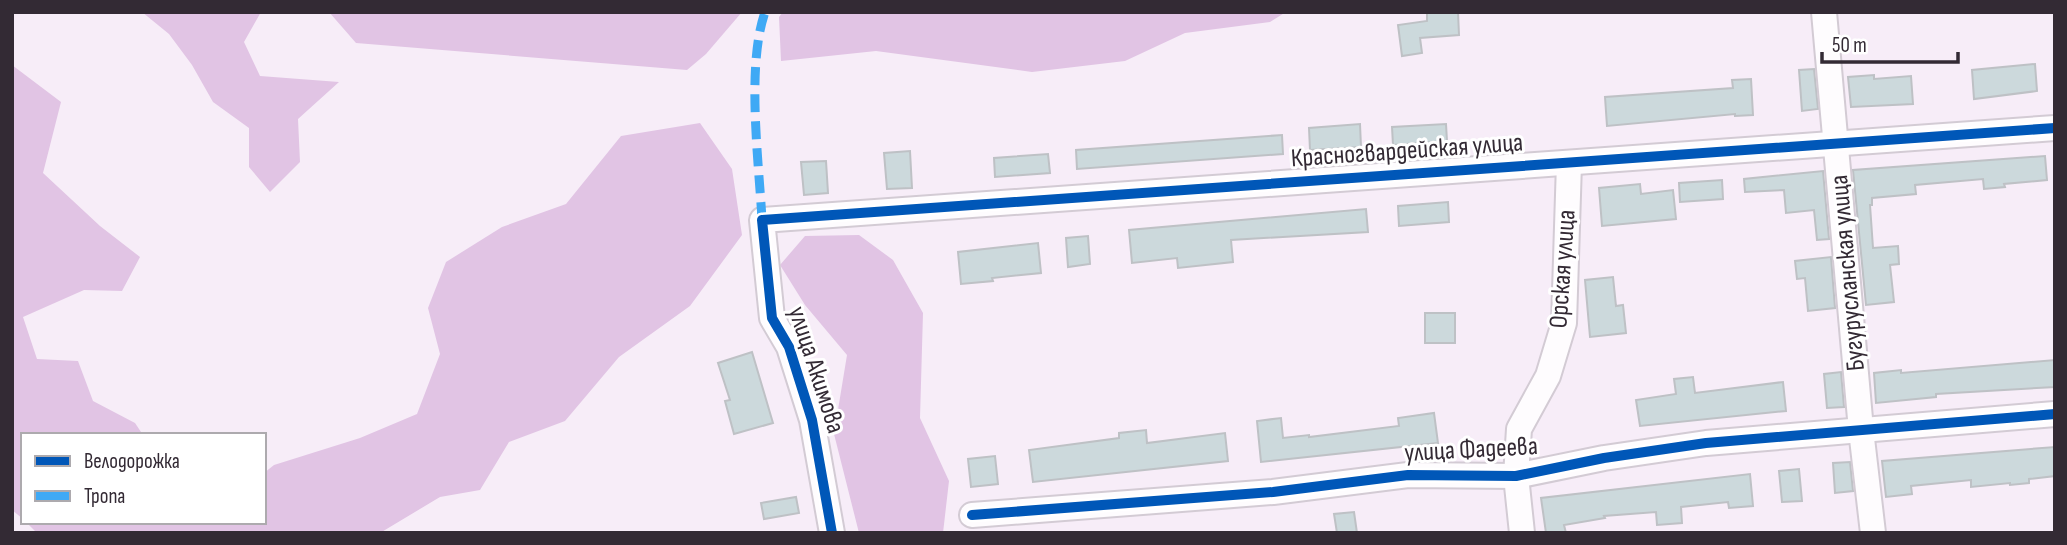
<svg xmlns="http://www.w3.org/2000/svg" width="2067" height="545" font-family="'Sofia Sans Condensed',sans-serif">
	<style>
		.forest { fill: #e1c4e4 }
		.building { fill: #ccd9dc; stroke: #bec1c5; stroke-width: 2 }
		.lines { fill: none; stroke-linecap: round; stroke-linejoin: round }
		.minor-casing { stroke: #d3cbd4; stroke-width: 28 }
		.minor { stroke: #fefcfe; stroke-width: 24 }
		.quiet { stroke: #3fa9f5; stroke-width: 9; stroke-dasharray: 18 9; stroke-linecap: butt }
		.cycleway-casing { stroke: #fff; stroke-width: 15 }
		.cycleway { stroke: #0057b8; stroke-width: 10 }
		.labels { text-anchor: middle; dominant-baseline: central; stroke-width: 6; stroke-linejoin: round; paint-order: stroke }
		.street-label { font-size: 26px; fill: #332a34; stroke: #fff }
	</style>
	<rect width="100%" height="100%" fill="#f7edf8"/>
	<!-- forest -->
	<g class="forest">
		<polygon points="142,12 261,12 244,42 260,76 339,82 298,119 300,162 270,192 249,167 249,128 213,102 192,65 169,34"/>
		<polygon points="329,12 742,12 706,54 687,70 356,43"/>
		<polygon points="783,12 1286,12 1270,22 1185,33 1125,61 1032,72 876,51 781,61 779,17"/>
		<polygon points="12,65 61,102 43,173 100,226 140,257 122,291 84,290 23,317 37,359 78,361 93,401 135,423 143,435 23,435 23,519 12,510"/>
		<polygon points="700,123 732,169 742,235 690,306 619,357 565,421 509,442 480,490 440,497 380,533 37,533 26,522 264,522 264,473 274,465 360,438 417,414 440,354 428,308 446,262 502,227 566,204 621,136"/>
		<polygon points="859,235 893,260 923,313 920,418 949,481 943,533 859,533 834,434 847,355 805,305 780,265 805,236"/>
	</g>
	<!-- building -->
	<g class="building">
		<polygon points="1427,12 1458,12 1459,35 1420,38 1422,53 1402,56 1398,25 1427,21"/>
		<polygon points="2035,64 2037,91 1974,99 1972,70"/>
		<polygon points="1814,69 1818,109 1802,111 1799,70"/>
		<polygon points="1874,75 1874,79 1911,76 1913,104 1851,107 1848,77"/>
		<polygon points="1751,79 1753,115 1735,116 1735,114 1607,126 1605,97 1733,88 1732,80"/>
		<polygon points="1360,124 1361,147 1310,150 1309,128"/>
		<polygon points="1446,124 1447,141 1393,145 1392,127"/>
		<polygon points="1282,135 1283,154 1077,169 1076,150"/>
		<polygon points="910,151 912,188 887,189 884,153"/>
		<polygon points="1048,154 1050,173 995,177 994,158"/>
		<polygon points="2045,156 2047,180 2004,184 2005,187 1984,189 1983,179 1915,185 1916,194 1872,198 1872,205 1870,205 1873,248 1898,246 1899,264 1890,265 1894,302 1866,305 1853,170"/>
		<polygon points="826,161 828,193 804,195 801,162"/>
		<polygon points="1823,171 1829,239 1817,240 1814,210 1786,213 1784,190 1745,192 1744,179"/>
		<polygon points="1722,180 1723,199 1680,202 1679,183"/>
		<polygon points="1640,184 1641,194 1673,190 1676,219 1602,226 1599,188"/>
		<polygon points="1448,202 1449,222 1399,226 1398,206"/>
		<polygon points="1366,209 1368,232 1231,240 1233,262 1178,268 1177,258 1132,263 1129,230"/>
		<polygon points="1088,236 1090,264 1068,267 1066,238"/>
		<polygon points="1038,243 1041,273 992,278 993,281 961,284 958,252"/>
		<polygon points="1831,257 1835,308 1808,311 1805,278 1797,279 1795,261"/>
		<polygon points="1613,277 1616,306 1623,305 1626,333 1590,337 1585,280"/>
		<rect x="1425" y="313" width="30" height="30"/>
		<polygon points="752,352 773,423 734,434 725,401 730,400 718,363"/>
		<polygon points="2055,360 2055,387 1936,394 1936,397 1876,403 1874,373 1901,370 1901,373"/>
		<polygon points="1841,372 1844,407 1827,408 1824,374"/>
		<polygon points="1693,377 1695,393 1783,382 1786,411 1640,426 1636,400 1676,394 1674,379"/>
		<polygon points="1434,413 1438,443 1261,462 1257,421 1281,418 1283,438 1309,435 1309,437 1399,426 1398,418"/>
		<polygon points="1146,430 1147,443 1225,433 1228,461 1033,482 1029,450 1119,438 1119,433"/>
		<polygon points="2055,447 2055,476 2029,479 2029,483 2010,485 2010,483 1971,487 1971,480 1911,486 1912,494 1886,497 1882,461"/>
		<polygon points="995,456 998,484 971,487 968,459"/>
		<polygon points="1850,462 1853,491 1835,493 1833,463"/>
		<polygon points="1799,469 1802,501 1782,502 1779,471"/>
		<polygon points="1750,474 1753,506 1729,508 1728,502 1681,507 1682,523 1657,525 1656,512 1604,516 1605,518 1564,525 1566,533 1546,533 1541,498"/>
		<polygon points="796,497 799,513 764,519 761,503"/>
		<polygon points="1354,512 1357,533 1337,533 1334,514"/>
	</g>
	<g class="lines">
		<defs>
			<g id="minor">
				<polyline points="1824,12 1861,430 1873,533"/>
				<polyline points="972,515 1273,492 1408,475 1516,476 1604,458 1706,443 2055,414"/>
				<polyline points="832,533 812,420 789,347 772,318 762,220 2055,128"/>
				<polyline points="1522,533 1516,476 1519,429 1548,376 1564,323 1569,163"/>
			</g>
		</defs>
		<!-- minor casing -->
		<use href="#minor" class="minor-casing"/>
		<!-- minor -->
		<use href="#minor" class="minor"/>
		<!-- quiet -->
		<path class="quiet" d="M762,220C759,162 746,67 765,12"/>
		<defs>
			<g id="cycleway">
				<polyline points="972,515 1273,492 1408,475 1516,476 1604,458 1706,443 2055,414"/>
				<polyline points="832,533 812,420 789,347 772,318 762,220 2055,128"/>
			</g>
		</defs>
		<!-- cycleway casing -->
		<use href="#cycleway" class="cycleway-casing"/>
		<!-- cycleway -->
		<use href="#cycleway" class="cycleway"/>
	</g>
	<g class="labels">
		<!-- street labels -->
		<g class="street-label">
			<text transform="translate(1407 151) rotate(-4)">Красногвардейская улица</text>
			<text transform="translate(1563 269) rotate(-86)">Орская улица</text>
			<text transform="translate(1848 273) rotate(-95)">Бугурусланская улица</text>
			<text transform="translate(816 370) rotate(72)">улица Акимова</text>
			<text transform="translate(1471 450) rotate(-3)">улица Фадеева</text>
		</g>
	</g>
	<!-- border -->
	<rect width="2067" height="545" fill="none" stroke="#332a34" stroke-width="28"/>
	<!-- legend -->
	<rect x="21" y="433" width="245" height="91" fill="#ffffff" stroke="#adaaae" stroke-width="2"/>
	<rect x="35" y="456" width="35" height="10" fill="#0057b8" stroke="#adaaae" stroke-width="2"/>
	<text x="84" y="468" font-size="21" fill="#332a34">Велодорожка</text>
	<rect x="35" y="491" width="35" height="10" fill="#3fa9f5" stroke="#adaaae" stroke-width="2"/>
	<text x="84" y="503" font-size="21" fill="#332a34">Тропа</text>
	<!-- scale -->
	<path d="M1822 52v10h136v-10" fill="none" stroke="#332a34" stroke-width="3.5"/>
	<text x="1832" y="52" font-size="21" fill="#332a34" stroke="#ffffff" stroke-width="5" paint-order="stroke">50 m</text>
</svg>
